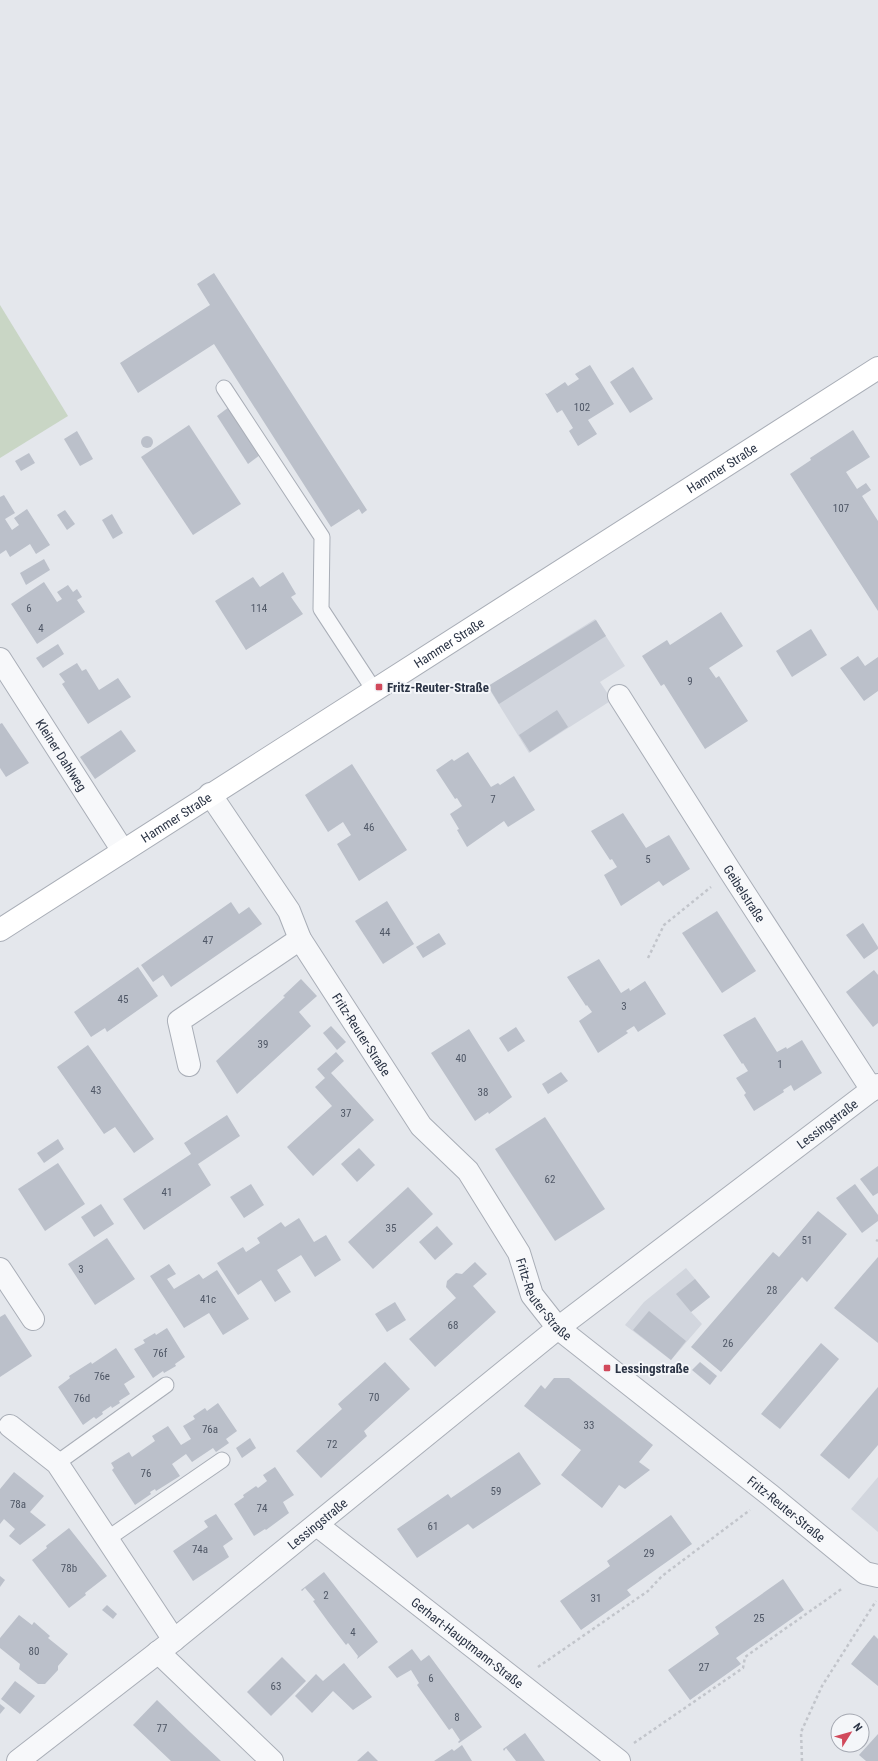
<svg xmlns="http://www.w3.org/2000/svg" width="878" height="1761" font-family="'Roboto Condensed',sans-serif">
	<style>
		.built { fill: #d2d6de }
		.green { fill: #c9d6c5 }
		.building { fill: #bbc0ca }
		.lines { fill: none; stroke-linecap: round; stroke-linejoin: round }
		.service-casing { stroke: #a9aeb7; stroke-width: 17 }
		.minor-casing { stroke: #a9aeb7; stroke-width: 24 }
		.tertiary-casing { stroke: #a9aeb7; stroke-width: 24 }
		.secondary-casing { stroke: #a9aeb7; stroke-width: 24 }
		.path { stroke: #c2c5cb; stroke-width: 2.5; stroke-dasharray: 3 3; stroke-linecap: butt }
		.service { stroke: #f7f8fa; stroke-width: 15 }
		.minor { stroke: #f7f8fa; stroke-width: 22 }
		.tertiary { stroke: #f7f8fa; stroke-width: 22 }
		.secondary { stroke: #fff; stroke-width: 22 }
		.poi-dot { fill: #d1495b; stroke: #f4f6f9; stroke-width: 1.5 }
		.labels { text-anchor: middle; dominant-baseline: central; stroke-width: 4; stroke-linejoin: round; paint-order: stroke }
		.number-label { font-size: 11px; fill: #4f5766 }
		.street-label { font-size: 13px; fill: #2b3445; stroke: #f4f6f9 }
		.poi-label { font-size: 13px; font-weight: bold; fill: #2b3445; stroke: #f4f6f9; text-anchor: start }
	</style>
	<rect width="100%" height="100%" fill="#e4e7ec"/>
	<!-- built -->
	<g class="built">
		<polygon points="595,619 625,666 600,682 612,700 529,753 488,687"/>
		<polygon points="686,1268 710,1297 691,1312 702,1324 671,1360 625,1325 644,1302"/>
		<polygon points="878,1477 878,1532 851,1509"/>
	</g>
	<!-- green -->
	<polygon class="green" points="0,305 68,416 0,458"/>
	<!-- building -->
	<g class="building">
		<polygon points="214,273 367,510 362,514 359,509 331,527 214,344 138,393 120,363 210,305 197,284"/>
		<polygon points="590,365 614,404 588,420 597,434 578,446 569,431 573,428 562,410 557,413 545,393 547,394 565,382 568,386 579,379 575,374"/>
		<polygon points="633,367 653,399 630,413 610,382"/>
		<polygon points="229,407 260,455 248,464 217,416"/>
		<polygon points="189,425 241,504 193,535 141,457"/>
		<polygon points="853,430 870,457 846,472 857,489 866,483 871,490 862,496 878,521 878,611 790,474 811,460 810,458"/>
		<polygon points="77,431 93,459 80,466 64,439"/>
		<circle cx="147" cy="442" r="6"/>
		<polygon points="29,453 35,463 21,471 15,461"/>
		<polygon points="4,495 15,513 5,519 12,530 19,525 14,518 27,509 50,545 36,554 30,544 10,557 6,550 0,554 0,497"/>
		<polygon points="65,510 75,524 67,530 57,515"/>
		<polygon points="112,514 123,533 113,539 102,520"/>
		<polygon points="44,559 50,570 26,585 20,573"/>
		<polygon points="283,572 296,594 291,597 303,614 246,650 215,601 253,577 260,587"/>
		<polygon points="44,582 57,602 62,599 57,592 68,585 73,592 77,589 82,597 77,600 85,612 37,644 11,604"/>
		<polygon points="721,612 743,646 709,668 716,678 719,676 748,721 705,749 664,684 661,686 642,656 667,640 670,645"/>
		<polygon points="596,620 606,636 499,704 488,686"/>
		<polygon points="811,629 827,655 792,677 776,651"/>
		<polygon points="58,644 64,654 43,668 36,658"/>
		<polygon points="858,656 865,666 878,657 878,691 864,701 840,668"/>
		<polygon points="77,663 82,671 86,669 99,690 118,678 131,697 88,724 62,684 65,682 59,674"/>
		<polygon points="557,710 568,727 530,752 519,735"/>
		<polygon points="2,723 29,763 6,777 0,768 0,724"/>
		<polygon points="121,730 136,751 95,779 80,757"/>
		<polygon points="468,752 491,787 498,783 500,785 514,776 535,810 508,827 504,821 467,847 457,830 459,829 450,814 462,806 457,798 455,799 436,770 452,759 454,761"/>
		<polygon points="352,764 407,850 359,881 337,844 351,835 343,822 328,832 305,795"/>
		<polygon points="623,813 646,848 669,835 690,869 663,886 659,881 621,906 604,875 617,867 612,859 610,860 591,831"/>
		<polygon points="387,901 414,944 383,964 355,921"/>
		<polygon points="231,902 239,914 249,907 262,924 171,987 163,975 153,982 141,965"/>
		<polygon points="717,911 756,971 722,993 682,933"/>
		<polygon points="863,923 878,947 878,949 864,959 846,935"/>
		<polygon points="439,933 446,944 423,958 416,947"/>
		<polygon points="599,959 621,993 629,988 630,991 645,981 666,1014 638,1032 634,1026 626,1031 628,1033 598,1053 579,1021 592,1012 587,1005 586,1006 567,977"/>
		<polygon points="138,967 158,996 107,1032 105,1028 91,1037 74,1012"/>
		<polygon points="874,970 878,975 878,1023 873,1027 846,992"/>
		<polygon points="301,979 317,996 299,1012 311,1026 237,1094 216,1061 285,997 283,996"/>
		<polygon points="755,1017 777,1052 786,1047 787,1049 802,1040 822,1073 794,1091 791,1085 783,1090 784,1092 754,1111 744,1095 746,1093 736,1078 748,1071 743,1063 742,1064 723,1035"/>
		<polygon points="331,1026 346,1042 337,1050 323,1033"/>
		<polygon points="516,1027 525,1041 508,1052 499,1038"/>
		<polygon points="469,1029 512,1097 489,1114 488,1112 475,1121 431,1053"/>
		<polygon points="88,1045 154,1139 134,1153 115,1127 104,1134 57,1067"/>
		<polygon points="336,1052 344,1061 331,1073 374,1120 313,1176 287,1147 332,1106 315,1087 325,1078 317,1069"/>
		<polygon points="561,1072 568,1081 548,1094 542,1084"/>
		<polygon points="227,1115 240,1136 198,1164 211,1185 144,1230 123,1199 191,1154 184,1143"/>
		<polygon points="545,1117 605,1209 555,1241 495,1149"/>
		<polygon points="58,1139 64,1149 44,1163 37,1153"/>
		<polygon points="359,1148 375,1165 357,1182 341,1164"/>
		<polygon points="58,1163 85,1204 45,1231 18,1189"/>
		<polygon points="878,1166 878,1193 873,1196 860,1179"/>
		<polygon points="251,1184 264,1205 244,1218 230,1197"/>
		<polygon points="855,1184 878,1215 878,1221 862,1233 836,1198"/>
		<polygon points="408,1187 433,1214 373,1269 348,1242"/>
		<polygon points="101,1204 114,1224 94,1237 81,1217"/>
		<polygon points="818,1211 847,1234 807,1282 802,1277 721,1372 691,1347 773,1252 779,1257"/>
		<polygon points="299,1218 314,1242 326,1235 341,1260 315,1277 301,1255 277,1270 291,1292 275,1302 261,1280 238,1295 217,1263 243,1247 246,1252 260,1243 257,1238 281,1222 285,1227"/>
		<polygon points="437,1226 453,1244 435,1260 419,1242"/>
		<polygon points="107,1238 135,1279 95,1305 68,1264"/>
		<polygon points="878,1257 878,1343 834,1308"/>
		<polygon points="475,1262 487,1274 473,1286 496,1312 435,1367 409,1339 456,1298 446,1287 447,1281 456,1273 462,1274"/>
		<polygon points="169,1264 176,1274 167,1279 174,1289 199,1274 203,1279 217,1270 249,1319 223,1335 209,1313 184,1328 150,1276"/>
		<polygon points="695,1279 710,1297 691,1312 676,1294"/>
		<polygon points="395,1302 406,1320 387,1332 375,1314"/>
		<polygon points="649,1311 686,1341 671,1360 633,1330"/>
		<polygon points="5,1314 32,1356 0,1377 0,1317"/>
		<polygon points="167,1328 185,1357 175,1364 176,1366 164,1373 163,1371 153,1378 134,1349 145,1343 143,1340 155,1333 156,1335"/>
		<polygon points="821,1343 839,1359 780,1429 761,1414"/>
		<polygon points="116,1348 135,1377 124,1384 130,1394 119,1401 120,1403 112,1408 111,1406 102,1412 103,1414 96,1419 94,1417 83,1425 58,1387 70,1378 69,1376 91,1362 92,1364"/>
		<polygon points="385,1362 410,1389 364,1431 367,1436 321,1478 296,1451 342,1409 338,1404"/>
		<polygon points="700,1362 717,1376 710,1385 692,1370"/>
		<polygon points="554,1378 569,1378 653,1445 639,1462 650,1470 625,1489 619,1485 602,1508 561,1475 581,1450 524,1406 541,1385 545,1389"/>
		<polygon points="878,1387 878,1445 849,1479 820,1455"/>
		<polygon points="218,1403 237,1431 226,1439 229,1443 216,1452 213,1448 192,1462 186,1454 172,1464 180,1476 156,1491 155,1489 150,1492 151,1494 135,1505 112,1470 114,1468 111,1463 129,1452 132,1457 155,1441 152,1436 168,1426 181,1445 191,1439 183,1426 195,1419 193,1416 205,1408 207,1411"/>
		<polygon points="250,1438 256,1448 242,1458 236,1448"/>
		<polygon points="519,1452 541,1484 473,1529 468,1524 417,1558 397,1529 448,1494 451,1498"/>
		<polygon points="275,1467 294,1495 283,1502 289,1513 266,1530 265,1529 254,1536 234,1504 244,1497 243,1495 256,1486 258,1488 267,1481 263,1475"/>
		<polygon points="14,1472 44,1496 30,1512 46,1525 20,1545 9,1536 15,1529 4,1519 0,1524 0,1489"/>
		<polygon points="216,1514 233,1539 223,1546 229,1557 193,1581 173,1551 208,1527 204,1521"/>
		<polygon points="671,1515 692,1544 627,1590 631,1595 581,1630 560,1601 610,1566 607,1561"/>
		<polygon points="69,1528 107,1576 85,1593 86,1595 69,1608 32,1560 47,1548 46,1546"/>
		<polygon points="324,1572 378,1642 357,1659 358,1656 348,1643 346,1645 329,1623 313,1601 315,1600 305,1588 302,1591 301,1590"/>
		<polygon points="0,1576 5,1580 0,1587"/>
		<polygon points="783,1579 804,1610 736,1658 741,1664 690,1700 668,1670 719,1634 715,1627"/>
		<polygon points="107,1605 117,1614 113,1619 102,1610"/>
		<polygon points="19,1615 32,1625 34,1622 50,1636 48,1638 68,1654 58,1666 58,1670 45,1684 38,1684 19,1669 20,1664 0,1648 0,1638"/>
		<polygon points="874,1635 878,1639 878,1686 851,1664"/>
		<polygon points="412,1649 421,1661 429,1655 482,1727 459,1743 458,1742 460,1740 452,1728 449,1730 417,1685 419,1683 411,1670 397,1678 388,1667"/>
		<polygon points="282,1657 306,1681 271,1716 247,1692"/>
		<polygon points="344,1663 372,1697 353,1710 333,1691 312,1713 295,1696 316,1674 323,1681"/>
		<polygon points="15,1681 35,1696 20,1714 1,1699"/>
		<polygon points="157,1700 190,1732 221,1761 171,1761 133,1725"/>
		<polygon points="0,1704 5,1708 0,1714"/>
		<polygon points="525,1733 545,1761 516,1761 506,1748 504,1751 503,1749"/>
		<polygon points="878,1734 878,1761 866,1761 859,1755"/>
		<polygon points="462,1745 472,1761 434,1761 452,1749 454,1751"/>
		<polygon points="368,1751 378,1761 357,1761"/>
	</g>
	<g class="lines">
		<defs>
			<g id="service">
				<polyline points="224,388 322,537 321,609 374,690"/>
				<polyline points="57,1463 166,1385"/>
				<polyline points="107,1539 222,1460"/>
			</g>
			<g id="minor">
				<path id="s1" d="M0,659L123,851"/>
				<path id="s2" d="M619,696L730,871L872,1090"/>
				<polyline points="189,1065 179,1021 300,939"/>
				<polyline points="0,1269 33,1319"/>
				<polyline points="10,1426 57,1463 174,1640"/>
				<path id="s3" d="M317,1525L619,1761"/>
				<polyline points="158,1652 272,1761"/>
				<path id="s4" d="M18,1761L174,1640L558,1328L878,1085"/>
			</g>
			<g id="tertiary">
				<path id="s5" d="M210,794L289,911L300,939L421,1126L468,1171L519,1253L532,1295L558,1328L770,1495L865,1573L878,1576"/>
			</g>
			<g id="secondary">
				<path id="s6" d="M0,930L878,368"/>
			</g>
		</defs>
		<!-- service casing -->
		<use href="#service" class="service-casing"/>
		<!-- minor casing -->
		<use href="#minor" class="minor-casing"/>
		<!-- tertiary casing -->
		<use href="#tertiary" class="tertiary-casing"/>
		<!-- secondary casing -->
		<use href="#secondary" class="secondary-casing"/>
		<!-- path -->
		<g class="path">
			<polyline points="648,958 664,925 711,887"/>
			<polyline points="876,1240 878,1241"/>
			<polyline points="538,1667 648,1591 662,1576 750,1510"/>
			<polyline points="634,1743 743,1668 745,1657 843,1588"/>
			<polyline points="802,1761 801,1732 822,1686 876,1601"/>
		</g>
		<!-- service -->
		<use href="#service" class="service"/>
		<!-- minor -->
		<use href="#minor" class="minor"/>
		<!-- tertiary -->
		<use href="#tertiary" class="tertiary"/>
		<!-- secondary -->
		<use href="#secondary" class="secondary"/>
	</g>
	<!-- markers -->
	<g class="poi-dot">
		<rect x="375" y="683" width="8" height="8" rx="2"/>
		<rect x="603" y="1364" width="8" height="8" rx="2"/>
	</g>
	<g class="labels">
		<!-- number labels -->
		<g class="number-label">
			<text x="582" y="407">102</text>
			<text x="841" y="508">107</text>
			<text x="29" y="608">6</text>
			<text x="259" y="608">114</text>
			<text x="41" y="628">4</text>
			<text x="690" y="681">9</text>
			<text x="493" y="799">7</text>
			<text x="369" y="827">46</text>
			<text x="648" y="859">5</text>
			<text x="385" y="932">44</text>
			<text x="208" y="940">47</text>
			<text x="123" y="999">45</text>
			<text x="624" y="1006">3</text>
			<text x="263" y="1044">39</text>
			<text x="461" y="1058">40</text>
			<text x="780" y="1064">1</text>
			<text x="96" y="1090">43</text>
			<text x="483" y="1092">38</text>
			<text x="346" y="1113">37</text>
			<text x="550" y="1179">62</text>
			<text x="167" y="1192">41</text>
			<text x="391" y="1228">35</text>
			<text x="807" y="1240">51</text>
			<text x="81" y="1269">3</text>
			<text x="772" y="1290">28</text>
			<text x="208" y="1299">41c</text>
			<text x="453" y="1325">68</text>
			<text x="728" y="1343">26</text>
			<text x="160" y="1353">76f</text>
			<text x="102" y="1376">76e</text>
			<text x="374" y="1397">70</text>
			<text x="82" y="1398">76d</text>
			<text x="589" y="1425">33</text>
			<text x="210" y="1429">76a</text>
			<text x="332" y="1444">72</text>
			<text x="146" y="1473">76</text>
			<text x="496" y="1491">59</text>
			<text x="18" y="1504">78a</text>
			<text x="262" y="1508">74</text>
			<text x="433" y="1526">61</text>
			<text x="200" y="1549">74a</text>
			<text x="649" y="1553">29</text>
			<text x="69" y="1568">78b</text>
			<text x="326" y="1595">2</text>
			<text x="596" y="1598">31</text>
			<text x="759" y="1618">25</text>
			<text x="353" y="1632">4</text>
			<text x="34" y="1651">80</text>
			<text x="704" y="1667">27</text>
			<text x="431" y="1678">6</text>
			<text x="276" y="1686">63</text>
			<text x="457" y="1717">8</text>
			<text x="162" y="1728">77</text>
		</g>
		<!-- street labels -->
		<g class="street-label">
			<text stroke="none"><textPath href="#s6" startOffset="857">Hammer Straße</textPath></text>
			<text stroke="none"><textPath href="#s6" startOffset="533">Hammer Straße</textPath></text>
			<text stroke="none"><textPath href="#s1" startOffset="114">Kleiner Dahlweg</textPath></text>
			<text stroke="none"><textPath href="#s6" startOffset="209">Hammer Straße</textPath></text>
			<text stroke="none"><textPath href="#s2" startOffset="234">Geibelstraße</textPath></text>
			<text stroke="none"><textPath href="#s5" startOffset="285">Fritz-Reuter-Straße</textPath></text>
			<text stroke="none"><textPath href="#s4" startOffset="1030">Lessingstraße</textPath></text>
			<text stroke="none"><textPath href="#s5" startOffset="609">Fritz-Reuter-Straße</textPath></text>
			<text stroke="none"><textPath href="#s5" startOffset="933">Fritz-Reuter-Straße</textPath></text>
			<text stroke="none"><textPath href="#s4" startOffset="382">Lessingstraße</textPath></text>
			<text stroke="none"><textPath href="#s3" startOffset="191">Gerhart-Hauptmann-Straße</textPath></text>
		</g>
		<!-- poi labels -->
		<g class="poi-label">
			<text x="387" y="687">Fritz-Reuter-Straße</text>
			<text x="615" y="1368">Lessingstraße</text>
		</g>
	</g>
	<!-- north arrow -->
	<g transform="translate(850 1733) rotate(53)"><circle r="19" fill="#f4f6f9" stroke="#a4a8b1"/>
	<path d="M0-3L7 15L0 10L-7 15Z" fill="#d1495b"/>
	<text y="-6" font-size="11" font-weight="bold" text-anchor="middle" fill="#2b3445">N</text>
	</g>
</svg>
